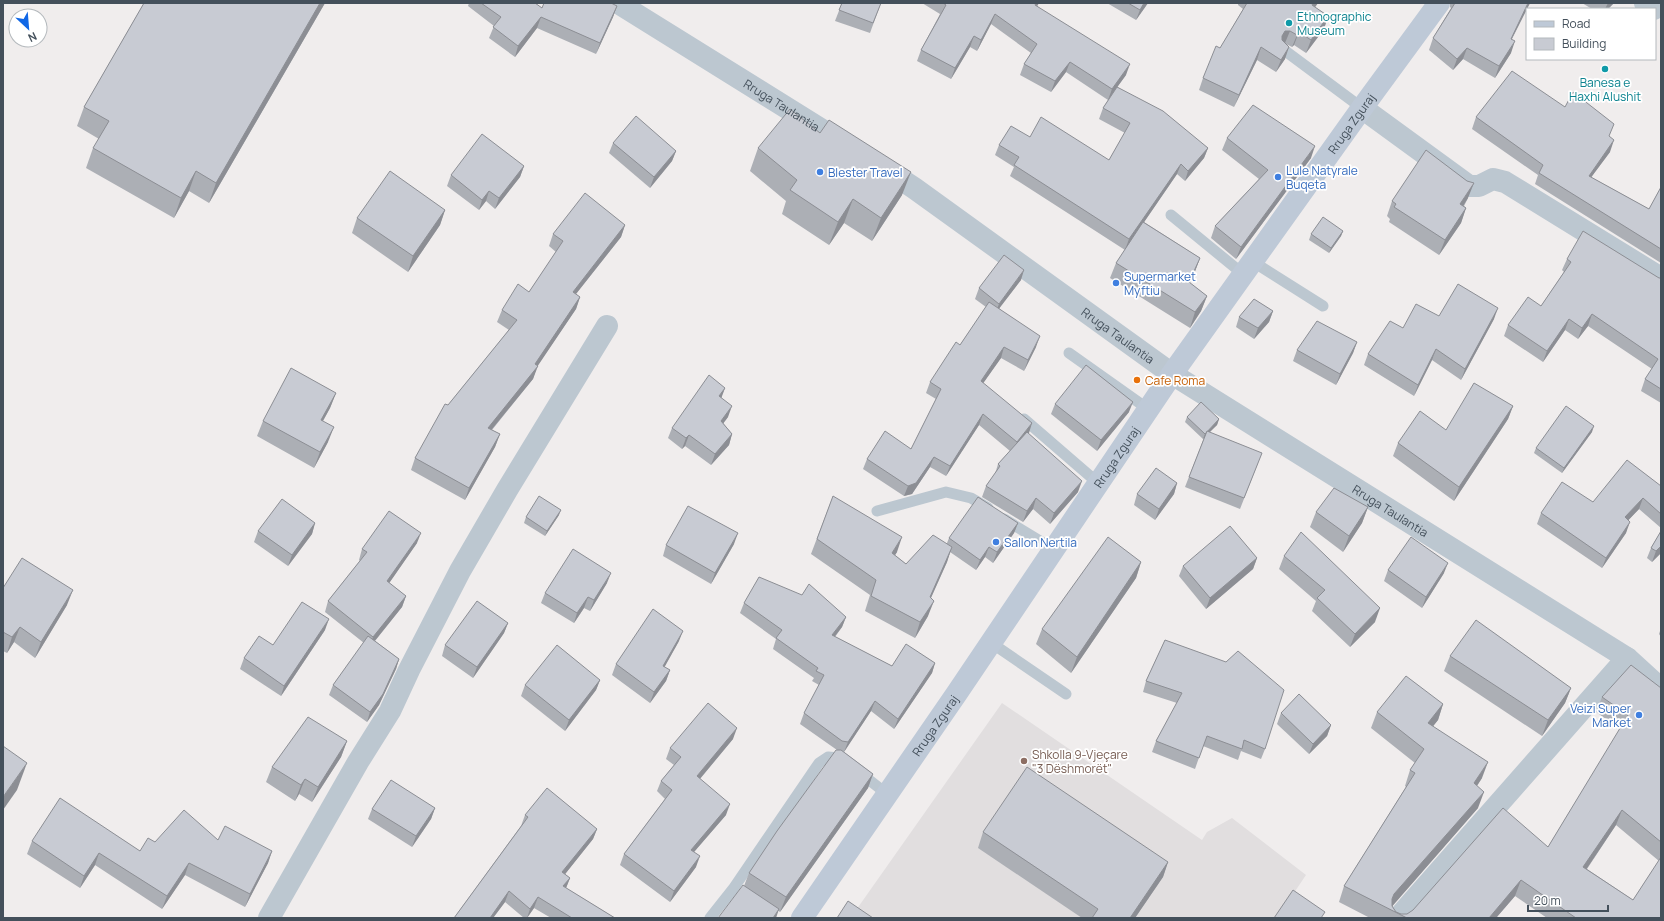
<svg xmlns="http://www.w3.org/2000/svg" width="1664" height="921" font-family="Manrope,sans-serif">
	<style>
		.education { fill: #e1dedf }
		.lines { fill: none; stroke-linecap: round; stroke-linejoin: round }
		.service { stroke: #bcc7d0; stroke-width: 11 }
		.minor { stroke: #bcc7d0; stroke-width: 22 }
		.tertiary { stroke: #bcc7d0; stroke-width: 22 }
		.secondary { stroke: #bec9d7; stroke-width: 22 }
		.wall { fill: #acafb5; fill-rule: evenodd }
		.shaded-wall { fill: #8c8e94 }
		.building { fill: #c8cbd3; stroke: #8c8e94 }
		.culture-dot { fill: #0f9aa8; stroke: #fff; stroke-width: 1.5 }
		.shop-dot { fill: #3f7fe0; stroke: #fff; stroke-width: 1.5 }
		.food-dot { fill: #e8710a; stroke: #fff; stroke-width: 1.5 }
		.education-dot { fill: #8d6e63; stroke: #fff; stroke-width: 1.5 }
		.labels { text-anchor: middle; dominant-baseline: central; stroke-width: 3.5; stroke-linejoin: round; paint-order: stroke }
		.culture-label { font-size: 12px; fill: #0d838f; stroke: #fff; text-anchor: start }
		.street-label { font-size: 12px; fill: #44505b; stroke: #fff }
		.shop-label { font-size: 12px; fill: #366cbe; stroke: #fff; text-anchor: start }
		.food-label { font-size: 12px; fill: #c56008; stroke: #fff; text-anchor: start }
		.education-label { font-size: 12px; fill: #785e54; stroke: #fff; text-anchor: start }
	</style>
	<rect width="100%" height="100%" fill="#f0eded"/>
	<!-- education -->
	<polygon class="education" points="1002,703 1202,840 1207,832 1232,818 1306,875 1277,918 861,918 854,913"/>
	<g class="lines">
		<!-- service -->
		<g class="service">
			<polyline points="1284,50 1362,108"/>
			<polyline points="1171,215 1243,274"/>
			<polyline points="1252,261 1323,306"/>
			<polyline points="1069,353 1148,409"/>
			<polyline points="1024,419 1098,483"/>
			<polyline points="877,511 946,492 971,498 988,508"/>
			<polyline points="1004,519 1053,549"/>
			<polyline points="990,642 1066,694"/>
			<polyline points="859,772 887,794"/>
			<polyline points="710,918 733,889 819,763 828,757 840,758 844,761"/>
		</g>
		<!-- minor -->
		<g class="minor">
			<polyline points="1645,3 1654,9"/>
			<polyline points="1362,108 1469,186 1479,186 1493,179 1505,182 1661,278"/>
			<polyline points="269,918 358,762 390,711 409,670 460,571 507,490 607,326"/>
			<polyline points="1398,918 1627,658"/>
		</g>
		<!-- tertiary -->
		<g class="tertiary">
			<path id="s1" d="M618,3L848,146"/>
			<path id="s2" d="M882,167L914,188L1172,374L1627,658L1661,689"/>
		</g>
		<!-- secondary -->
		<path class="secondary" id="s3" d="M802,918L957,693L1172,374L1362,108L1439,3"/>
	</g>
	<!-- wall -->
	<g class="wall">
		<polygon points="144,3 325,3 209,203 189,191 174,218 86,168 93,148 99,139 77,126 84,107"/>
		<polygon points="469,3 535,3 542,8 617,6 613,17 596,54 537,28 515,57 489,38 494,26 468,6"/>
		<polygon points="842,3 881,3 870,33 835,21"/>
		<polygon points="922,3 1039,3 1037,6 1126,75 1117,87 1208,148 1204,158 1185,181 1177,174 1144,222 1200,258 1194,274 1190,283 1207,296 1201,311 1190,328 1110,278 1116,263 1125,250 1010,176 1014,167 995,155 999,145 1030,137 1109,160 1125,133 1099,119 1103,108 1108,100 1066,72 1051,92 1020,75 1024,64 1031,53 991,24 977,51 970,47 951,79 917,61 921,50 940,14"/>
		<polygon points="1107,3 1148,3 1136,20"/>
		<polygon points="1238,3 1318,3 1315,7 1328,16 1324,29 1306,53 1294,45 1292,47 1286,44 1285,59 1276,72 1257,60 1234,107 1199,90 1203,78 1243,9 1238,5"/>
		<polygon points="1450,3 1530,3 1512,39 1511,53 1495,78 1463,59 1453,70 1429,50 1433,38 1451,8 1450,7"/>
		<polygon points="1582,3 1614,3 1608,9 1592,9"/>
		<polygon points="1476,117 1609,136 1610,152 1591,177 1649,209 1661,187 1661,263 1535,184 1538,175 1472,129"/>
		<polygon points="820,133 902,195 872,241 844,223 829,245 782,214 786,201 750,171 758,148"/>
		<polygon points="1227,138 1311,158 1236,259 1211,238 1215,226 1259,179 1222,150"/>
		<polygon points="613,143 676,151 672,161 650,188 609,153"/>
		<polygon points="524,166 520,177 495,209 486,201 479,210 447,186 451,175"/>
		<polygon points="1468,198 1464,206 1466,208 1461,223 1439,255 1389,222 1390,219 1387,216 1392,201"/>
		<polygon points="445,210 440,225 408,272 352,233 357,218"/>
		<polygon points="625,225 621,237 576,294 580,297 576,309 537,366 533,379 492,430 500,434 495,447 465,500 411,470 415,458 448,405 509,330 497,322 502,310 529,292 556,252 549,246 553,234"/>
		<polygon points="1343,231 1341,236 1329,253 1309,240 1311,234"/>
		<polygon points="1567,259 1661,278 1661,403 1641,391 1645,379 1652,369 1588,326 1578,339 1565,330 1543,362 1504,336 1508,325 1541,306 1564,272 1562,270"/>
		<polygon points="1021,280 999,308 1036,347 1024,371 1001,358 983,383 1078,492 1050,524 1033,509 1023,522 982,497 986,486 995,474 998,464 1010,451 979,425 946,476 930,467 912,494 904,496 863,469 867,459 911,449 936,399 926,393 930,382 960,345 986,307 975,299 979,288"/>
		<polygon points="1273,311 1269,322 1254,339 1236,327 1239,317"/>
		<polygon points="1439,316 1494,319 1461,380 1432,360 1414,396 1364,365 1368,354 1403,328"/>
		<polygon points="1357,342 1353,353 1336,385 1293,361 1297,350"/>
		<polygon points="725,388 721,397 728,417 723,423 732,434 729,445 711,465 685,446 682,449 668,438 672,428"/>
		<polygon points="336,393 330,408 323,421 328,442 314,468 257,436 263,421"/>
		<polygon points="1055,404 1129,412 1097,451 1051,414"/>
		<polygon points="1513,406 1508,419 1454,501 1393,456 1398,443 1446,430"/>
		<polygon points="1187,417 1219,419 1217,425 1209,432 1258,463 1240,509 1185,487 1204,438 1203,439 1185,422"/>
		<polygon points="1592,432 1562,473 1534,453 1536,448"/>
		<polygon points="1177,483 1174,494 1155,520 1134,505 1137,494"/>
		<polygon points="1661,486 1661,528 1639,509 1628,520 1626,533 1602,568 1537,524 1541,513 1593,502"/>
		<polygon points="833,496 897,552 895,555 906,564 947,543 949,538 1018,523 1014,533 993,563 985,557 976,570 950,552 947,562 931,598 928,616 915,638 865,611 870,595 811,554"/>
		<polygon points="1368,507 1362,523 1343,552 1310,527 1316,512"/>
		<polygon points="559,515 545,536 524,523 526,517"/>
		<polygon points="315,523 312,534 288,566 254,542 258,531"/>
		<polygon points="1661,531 1661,553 1652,562 1647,558 1651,548"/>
		<polygon points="417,543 389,583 406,596 402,607 375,641 399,659 396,669 379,705 367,722 329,695 333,685 364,643 325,612 328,601 360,561 359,560 362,549"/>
		<polygon points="734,544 711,584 663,556 666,545"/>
		<polygon points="1284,556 1375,622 1350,647 1312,611 1316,601 1279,569"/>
		<polygon points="1257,558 1253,569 1206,609 1179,576 1183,566"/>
		<polygon points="1141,562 1136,578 1071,673 1036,644 1042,629"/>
		<polygon points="1388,570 1444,573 1422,608 1384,581"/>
		<polygon points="607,583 590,611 584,608 574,623 541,603 545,593"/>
		<polygon points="3,588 67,605 35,658 14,642 7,653 3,651"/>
		<polygon points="744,603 846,617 842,627 835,637 892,666 935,663 932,673 894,729 871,711 844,752 873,774 868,788 780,912 744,886 749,873 837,750 800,724 804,713 819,685 812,681 814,678 773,649 776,639 740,613"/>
		<polygon points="508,623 504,633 473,678 442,656 445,645"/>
		<polygon points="1661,628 1661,637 1659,634"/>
		<polygon points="325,630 281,696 240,669 244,658 273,645"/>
		<polygon points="1165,640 1265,749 1261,759 1241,751 1238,760 1203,746 1195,769 1152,752 1156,741 1177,703 1143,692 1146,681"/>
		<polygon points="679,641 664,667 670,670 666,681 650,703 612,675 616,664"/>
		<polygon points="1450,656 1571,688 1565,703 1542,736 1444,671"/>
		<polygon points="600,680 596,690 565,731 521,696 525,685"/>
		<path d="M1661,688V918H1547L1515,896L1496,918H1370L1339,902L1344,886L1406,787L1405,786L1410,770L1415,763L1371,728L1377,712L1443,704L1438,720L1433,726L1482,778L1477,786L1478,808L1392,906L1396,912L1401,914H1407L1548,847L1620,729L1596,712L1602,697ZM1616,825L1659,861L1633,900L1587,869Z"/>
		<polygon points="1281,713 1331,725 1327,736 1309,754 1277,724"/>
		<polygon points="733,739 700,779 726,815 694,852 696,867 670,902 620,865 624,854 665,799 657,791 661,781 674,765 666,759 670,748"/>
		<polygon points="347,741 341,757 312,802 299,794 295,801 266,782 272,767"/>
		<polygon points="435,808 431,819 412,847 368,819 372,809"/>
		<polygon points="525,815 597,829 593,839 565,874 570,878 566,888 615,918 551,918 534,908 527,918 524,918 505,902 493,918 454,918 521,826"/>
		<polygon points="983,832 1168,862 1163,877 1135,918 1082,918 978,848"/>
		<polygon points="218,840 272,851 268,863 245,907 185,875 162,909 95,865 80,888 27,854 32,841 140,851 155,842"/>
	</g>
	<!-- shaded-wall -->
	<g class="shaded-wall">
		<polygon points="320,3 325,3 209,203 216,183"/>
		<polygon points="1036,3 1039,3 1031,16 1035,5"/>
		<polygon points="1144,3 1148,3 1136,20 1140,10"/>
		<polygon points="1313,3 1318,3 1307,18 1312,5"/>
		<polygon points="1528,3 1530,3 1506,50 1511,39"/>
		<polygon points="1608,3 1614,3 1608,9 1605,9"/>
		<polygon points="617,6 613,17 596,54 600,43"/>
		<polygon points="995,14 991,24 977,51 981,40"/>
		<polygon points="1328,16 1324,29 1306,53 1311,40"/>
		<polygon points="541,17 537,28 515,57 518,46"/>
		<polygon points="1285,31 1290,31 1285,43 1281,44 1282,36"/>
		<polygon points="1299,32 1294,45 1292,47 1297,35"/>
		<polygon points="974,36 970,47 951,79 955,68"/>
		<polygon points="1515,41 1511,53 1495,78 1499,66"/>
		<polygon points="1261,47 1257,60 1234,107 1239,95"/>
		<polygon points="1289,47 1285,59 1276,72 1281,60"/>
		<polygon points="1467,48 1463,59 1453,70 1457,59"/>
		<polygon points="1070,62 1066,72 1051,92 1055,81"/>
		<polygon points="1130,64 1126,75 1108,100 1112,89"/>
		<polygon points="1614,140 1610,152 1584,187 1589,176"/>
		<polygon points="1315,146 1311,158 1236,259 1241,247"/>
		<polygon points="1208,148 1204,158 1185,181 1188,171"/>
		<polygon points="676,151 672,161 650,188 654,177"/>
		<polygon points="1181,164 1177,174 1125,250 1129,239"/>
		<polygon points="524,166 520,177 495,209 499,198"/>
		<polygon points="196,171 189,191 174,218 181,198"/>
		<polygon points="911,172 902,195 872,241 881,218"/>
		<polygon points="1474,183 1468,198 1455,219 1460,204"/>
		<polygon points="489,191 486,201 479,210 482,200"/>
		<polygon points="853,199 844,223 829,245 838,222"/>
		<polygon points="1466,208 1461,223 1439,255 1445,240"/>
		<polygon points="445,210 440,225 408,272 413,256"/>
		<polygon points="625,225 621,237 568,304 573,292"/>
		<polygon points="1343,231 1341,236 1329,253 1331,248"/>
		<polygon points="1200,258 1194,274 1183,297 1189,282"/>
		<polygon points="1024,270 1021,280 995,314 999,304"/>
		<polygon points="1207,296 1201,311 1190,328 1195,312"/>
		<polygon points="580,297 576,309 533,373 538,366 533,379 483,440 488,428 535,364"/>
		<polygon points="1498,308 1494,319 1461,380 1465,369"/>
		<polygon points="1273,311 1269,322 1254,339 1258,328"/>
		<polygon points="1592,314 1588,326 1578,339 1582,328"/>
		<polygon points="1569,319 1565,330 1543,362 1547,351"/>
		<polygon points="1040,336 1036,347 1024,371 1028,360"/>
		<polygon points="1357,342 1353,353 1336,385 1340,374"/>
		<polygon points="1004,347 1001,358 977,392 981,381"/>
		<polygon points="1436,349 1432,360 1414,396 1418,385"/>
		<polygon points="725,388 721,399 719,396"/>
		<polygon points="336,393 330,408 315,435 321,420"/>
		<polygon points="1133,402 1129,412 1097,451 1101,440"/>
		<polygon points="732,406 728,417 717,432 721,421"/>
		<polygon points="1513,406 1508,419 1454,501 1459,487"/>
		<polygon points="983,414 979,425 946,476 950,466"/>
		<polygon points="1219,419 1217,425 1203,439 1205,434"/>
		<polygon points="1032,423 1029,433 1013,453 1017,442"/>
		<polygon points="1594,426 1592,432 1562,473 1564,468"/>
		<polygon points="334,427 328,442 314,468 320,452"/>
		<polygon points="500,434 495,447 465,500 469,488"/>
		<polygon points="732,434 729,445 711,465 715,454"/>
		<polygon points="689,435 685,446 682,449 686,438"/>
		<polygon points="934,457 930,467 912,494 904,496 908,486"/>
		<polygon points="1082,481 1078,492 1050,524 1054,513"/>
		<polygon points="1177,483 1174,494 1155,520 1159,509"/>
		<polygon points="1036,498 1033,509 1023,522 1027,511"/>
		<polygon points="1643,498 1639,509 1621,528 1625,517"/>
		<polygon points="1368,507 1362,523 1343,552 1349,536"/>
		<polygon points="561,510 559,515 545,536 547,531"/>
		<polygon points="1630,522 1626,533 1602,568 1606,558"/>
		<polygon points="315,523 312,534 288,566 292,555"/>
		<polygon points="1018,523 1014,533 993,563 997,552"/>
		<polygon points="421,533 417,543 383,592 387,581"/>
		<polygon points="738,533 734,544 711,584 715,573"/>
		<polygon points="902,537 897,552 886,569 892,553"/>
		<polygon points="1661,546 1661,553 1652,562 1656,551"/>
		<polygon points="952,547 947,562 924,613 930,597"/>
		<polygon points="989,547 985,557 976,570 980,560"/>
		<polygon points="1257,558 1253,569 1206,609 1210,598"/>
		<polygon points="1141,562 1136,578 1071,673 1077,657"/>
		<polygon points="1448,563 1444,573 1422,608 1426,597"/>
		<polygon points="611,573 607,583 590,611 594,600"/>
		<polygon points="73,590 67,605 35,658 41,642"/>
		<polygon points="406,596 402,607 369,648 373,637"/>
		<polygon points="588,597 584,608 574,623 577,613"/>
		<polygon points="934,601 928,616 915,638 920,622"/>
		<polygon points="1380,608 1375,622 1350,647 1355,634"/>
		<polygon points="846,617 842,627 828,645 832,635"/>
		<polygon points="329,619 325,630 281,696 284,686"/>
		<polygon points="508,623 504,633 473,678 477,667"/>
		<polygon points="20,627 14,642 7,653 12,637"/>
		<polygon points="683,631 679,641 659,677 663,666"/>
		<polygon points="399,659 396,669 379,705 367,722 370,712"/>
		<polygon points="935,663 932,673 894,729 898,719"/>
		<polygon points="670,670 666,681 650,703 654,692"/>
		<polygon points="600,680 596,690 565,731 569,720"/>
		<polygon points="1571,688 1565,703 1542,736 1548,720"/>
		<polygon points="875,701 871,711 844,752 848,742"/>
		<polygon points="1443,704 1438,720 1423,739 1428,723"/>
		<polygon points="1331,725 1327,736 1309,754 1313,744"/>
		<polygon points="737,728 733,739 693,787 697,776"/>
		<polygon points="347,741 341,757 312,802 318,787"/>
		<polygon points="1488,762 1482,778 1468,799 1474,783"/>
		<polygon points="27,763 17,790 3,810 3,797"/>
		<polygon points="873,774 868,788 780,912 786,897"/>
		<polygon points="305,779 299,794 295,801 301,785"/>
		<polygon points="1484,792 1478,808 1389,910 1392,899 1394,894"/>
		<polygon points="730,804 726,815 687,860 691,850"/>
		<polygon points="435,808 431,819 412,847 416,836"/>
		<polygon points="1622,810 1616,825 1577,883 1583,867"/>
		<polygon points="597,829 593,839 558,883 562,872"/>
		<polygon points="272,851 268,863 245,907 250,894"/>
		<polygon points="99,853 95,865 80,888 84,876"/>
		<polygon points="700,856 696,867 670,902 674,891"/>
		<polygon points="1168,862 1163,877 1135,918 1130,918"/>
		<polygon points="189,863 185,875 162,909 167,896"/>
		<polygon points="570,878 566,888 563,886"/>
		<polygon points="1521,880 1515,896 1496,918 1489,918"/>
		<polygon points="509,891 505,902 493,918 490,918"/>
		<polygon points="538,897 534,908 527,918 530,909"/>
		<polygon points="779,909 776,918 773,918"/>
	</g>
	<!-- building -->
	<g class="building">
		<polygon points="144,3 320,3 216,183 196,171 181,198 93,148 109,121 84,107"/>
		<polygon points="481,3 535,3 542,8 544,3 611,3 617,6 600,43 541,17 518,46 493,27 501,17"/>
		<polygon points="842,3 881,3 873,23 839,10"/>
		<polygon points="943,3 1036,3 1035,5 1130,64 1112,89 1070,62 1055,81 1024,64 1037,44 995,14 981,40 974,36 955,68 921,50 946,5"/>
		<polygon points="1128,3 1144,3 1140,10"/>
		<polygon points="1247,3 1313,3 1312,5 1328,16 1311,40 1299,32 1297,35 1290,31 1285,31 1282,36 1282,40 1289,47 1281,60 1261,47 1239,95 1203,78 1216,46 1220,48"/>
		<polygon points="1455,3 1528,3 1511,39 1515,41 1499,66 1467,48 1457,59 1433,38"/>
		<polygon points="1512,71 1565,107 1573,92 1614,124 1609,136 1614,140 1589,176 1649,209 1661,187 1661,249 1539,173 1543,165 1476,117"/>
		<polygon points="1117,87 1163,111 1208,148 1188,171 1181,164 1129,239 1014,165 1019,157 999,145 1011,126 1030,137 1041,117 1109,160 1130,123 1103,108"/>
		<polygon points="1253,105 1315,146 1241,247 1215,226 1268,170 1227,138"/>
		<polygon points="790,109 820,133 829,120 911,172 881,218 853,199 838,222 790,190 797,180 758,148"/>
		<polygon points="636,116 676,151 654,177 613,143"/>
		<polygon points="482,134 524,166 499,198 489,191 482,200 451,175"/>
		<polygon points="1426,150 1467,181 1474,183 1460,204 1466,208 1445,240 1394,207 1396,204 1392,201"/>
		<polygon points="390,171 445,210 413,256 357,218"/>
		<polygon points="585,193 625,225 573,292 580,297 535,364 538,366 488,428 500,434 469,488 415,458 445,404 448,405 517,320 502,310 518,284 529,292 563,241 553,234"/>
		<polygon points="1323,217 1343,231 1331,248 1311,234"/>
		<polygon points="1143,222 1200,258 1189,282 1207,296 1195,312 1116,263"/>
		<polygon points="1583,231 1659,278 1661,278 1661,322 1660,323 1661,324 1661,389 1645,379 1658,359 1592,314 1582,328 1569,319 1547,351 1508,325 1528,297 1541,306 1571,262 1567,259"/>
		<polygon points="1004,255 1024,270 999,304 979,288"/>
		<polygon points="1458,284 1498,308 1465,369 1436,349 1418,385 1368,354 1390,321 1403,328 1416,304 1439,316"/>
		<polygon points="1254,299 1273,311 1258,328 1239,317"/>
		<polygon points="989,302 1040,336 1028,360 1004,347 981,381 1032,423 1017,442 983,414 950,466 934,457 916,483 908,486 867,459 885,431 911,449 941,389 930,382 956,342 960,345"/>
		<polygon points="1317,321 1357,342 1340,374 1297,350"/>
		<polygon points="1086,365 1133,402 1101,440 1055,404"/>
		<polygon points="291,368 336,393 321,420 334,427 320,452 263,421"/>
		<polygon points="709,375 725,388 719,396 732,406 721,421 732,434 715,454 689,435 686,438 672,428"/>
		<polygon points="1474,383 1513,406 1459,487 1398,443 1420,411 1446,430"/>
		<polygon points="1201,402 1219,419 1205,434 1187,417"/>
		<polygon points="1566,406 1594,426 1564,468 1536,448"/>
		<polygon points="1207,431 1262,453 1244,498 1189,477"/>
		<polygon points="1027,432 1082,481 1054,513 1036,498 1027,511 986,486 1000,466 998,464"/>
		<polygon points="1627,460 1661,486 1661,514 1643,498 1625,517 1630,522 1606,558 1541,513 1562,482 1593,502"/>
		<polygon points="1156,468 1177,483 1159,509 1137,494"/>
		<polygon points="1334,488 1368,507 1349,536 1316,512"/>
		<polygon points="539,496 561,510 547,531 526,517"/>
		<polygon points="833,496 902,537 892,553 906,564 933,535 952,547 930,597 934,601 920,622 871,596 876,580 817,539"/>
		<polygon points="978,497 1018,523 997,552 989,547 980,560 949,538"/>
		<polygon points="282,499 315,523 292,555 258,531"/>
		<polygon points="688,506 738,533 715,573 666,545"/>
		<polygon points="389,511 421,533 387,581 406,596 373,637 328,601 367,552 362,549"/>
		<polygon points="1230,526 1257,558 1210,598 1183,566"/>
		<polygon points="1661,531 1661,546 1656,551 1651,548"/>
		<polygon points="1301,532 1380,608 1355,634 1317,598 1325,590 1284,556"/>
		<polygon points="1108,537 1141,562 1077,657 1042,629"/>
		<polygon points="1411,537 1448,563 1426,597 1388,570"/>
		<polygon points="573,549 611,573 594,600 588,597 577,613 545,593"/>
		<polygon points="22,558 73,590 41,642 20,627 12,637 3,632 3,588"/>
		<polygon points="759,577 802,595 809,584 846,617 832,635 892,666 906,644 935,663 898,719 875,701 848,742 842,741 804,713 824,675 816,671 818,668 776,638 782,630 744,603"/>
		<polygon points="477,601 508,623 477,667 445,645"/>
		<polygon points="302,602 329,619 284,686 244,658 259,636 273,645"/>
		<polygon points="653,609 683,631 663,666 670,670 654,692 616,664"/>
		<polygon points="1476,620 1571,688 1548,720 1450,656"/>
		<polygon points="368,636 399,659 383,694 370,712 333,685"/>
		<polygon points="1165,640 1226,662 1238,651 1284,690 1265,749 1244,740 1242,749 1207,736 1199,758 1156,741 1182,693 1146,681"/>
		<polygon points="557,645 600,680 569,720 525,685"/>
		<polygon points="1631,665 1661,688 1661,842 1622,810 1583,867 1633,900 1661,857 1661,918 1576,918 1521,880 1489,918 1407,918 1344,886 1415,773 1410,770 1424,749 1377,712 1406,676 1443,704 1428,723 1488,762 1474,783 1484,792 1394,894 1392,899 1392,906 1396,912 1401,914 1407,914 1413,910 1503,808 1548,847 1628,715 1602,697"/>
		<polygon points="1299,694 1331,725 1313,744 1281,713"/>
		<polygon points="708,703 737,728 697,776 730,804 691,850 700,856 674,891 624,854 672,790 661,781 681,757 670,748"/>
		<polygon points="308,717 347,741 318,787 305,779 301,785 272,767"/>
		<polygon points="3,746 27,763 3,797"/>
		<polygon points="836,750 841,750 873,774 786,897 749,873 777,831"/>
		<polygon points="1027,767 1168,862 1130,918 1092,918 1098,909 983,832"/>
		<polygon points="391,780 435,808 416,836 372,809"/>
		<polygon points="547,788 597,829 562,872 570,878 563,886 615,918 572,918 538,897 530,909 509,891 490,918 454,918 528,817 525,815"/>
		<polygon points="60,798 140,851 148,838 155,842 184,810 218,840 225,826 272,851 250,894 189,863 167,896 99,853 84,876 32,841"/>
		<polygon points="743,885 779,909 773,918 718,918"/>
		<polygon points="1293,890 1325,912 1321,918 1274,918"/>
		<polygon points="848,901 873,918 837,918"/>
	</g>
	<!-- markers -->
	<g class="culture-dot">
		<circle cx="1289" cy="23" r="4"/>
		<circle cx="1605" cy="69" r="4"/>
	</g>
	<g class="shop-dot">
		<circle cx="820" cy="172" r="4"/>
		<circle cx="1278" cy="177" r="4"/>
		<circle cx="1116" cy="283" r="4"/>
		<circle cx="996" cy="542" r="4"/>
		<circle cx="1639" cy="715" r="4"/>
	</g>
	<circle class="food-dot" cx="1137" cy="380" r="4"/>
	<circle class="education-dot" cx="1024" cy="761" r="4"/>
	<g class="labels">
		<!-- culture labels -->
		<g class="culture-label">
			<text x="1297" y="16">Ethnographic<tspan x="1297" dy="14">Museum</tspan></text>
			<text x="1605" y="82" text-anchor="middle">Banesa e<tspan x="1605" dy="14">Haxhi Alushit</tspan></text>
		</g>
		<!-- street labels -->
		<g class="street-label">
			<text stroke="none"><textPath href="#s1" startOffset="193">Rruga Taulantia</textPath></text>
			<text stroke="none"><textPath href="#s3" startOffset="966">Rruga Zguraj</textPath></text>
			<text stroke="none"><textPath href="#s2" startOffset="290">Rruga Taulantia</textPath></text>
			<text stroke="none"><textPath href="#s3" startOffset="558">Rruga Zguraj</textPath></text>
			<text stroke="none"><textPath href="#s2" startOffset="614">Rruga Taulantia</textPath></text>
			<text stroke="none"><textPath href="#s3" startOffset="234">Rruga Zguraj</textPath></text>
		</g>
		<!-- shop labels -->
		<g class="shop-label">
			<text x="1286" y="170">Lule Natyrale<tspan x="1286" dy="14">Buqeta</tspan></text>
			<text x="828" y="172">Blester Travel</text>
			<text x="1124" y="276">Supermarket<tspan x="1124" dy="14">Myftiu</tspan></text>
			<text x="1004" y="542">Sallon Nertila</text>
			<text x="1631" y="708" text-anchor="end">Veizi Super<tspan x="1631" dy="14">Market</tspan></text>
		</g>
		<!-- food labels -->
		<g class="food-label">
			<text x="1145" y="380">Cafe Roma</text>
		</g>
		<!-- education labels -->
		<g class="education-label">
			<text x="1032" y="754">Shkolla 9-Vjeçare<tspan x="1032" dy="14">"3 Dëshmorët"</tspan></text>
		</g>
	</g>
	<!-- border -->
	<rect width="1664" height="921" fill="none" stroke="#44505b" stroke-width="8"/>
	<!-- legend -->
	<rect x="1526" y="8" width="130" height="52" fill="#ffffff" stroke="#b4b9bd"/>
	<rect x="1534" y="21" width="20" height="6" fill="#bec9d7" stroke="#b4b9bd"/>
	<text x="1562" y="28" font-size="12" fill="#44505b">Road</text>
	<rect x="1534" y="38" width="20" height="12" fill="#c8cbd3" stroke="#b4b9bd"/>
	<text x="1562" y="48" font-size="12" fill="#44505b">Building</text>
	<!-- north arrow -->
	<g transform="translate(28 28) rotate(154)"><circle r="19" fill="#ffffff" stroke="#b4b9bd"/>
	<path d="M0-3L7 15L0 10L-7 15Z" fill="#1067e6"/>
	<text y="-6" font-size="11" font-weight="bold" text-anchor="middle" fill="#44505b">N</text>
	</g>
	<!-- scale -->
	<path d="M1528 905v6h80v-6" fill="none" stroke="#44505b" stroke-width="2"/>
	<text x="1534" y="905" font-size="12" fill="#44505b" stroke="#ffffff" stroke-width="3" paint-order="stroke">20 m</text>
</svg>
